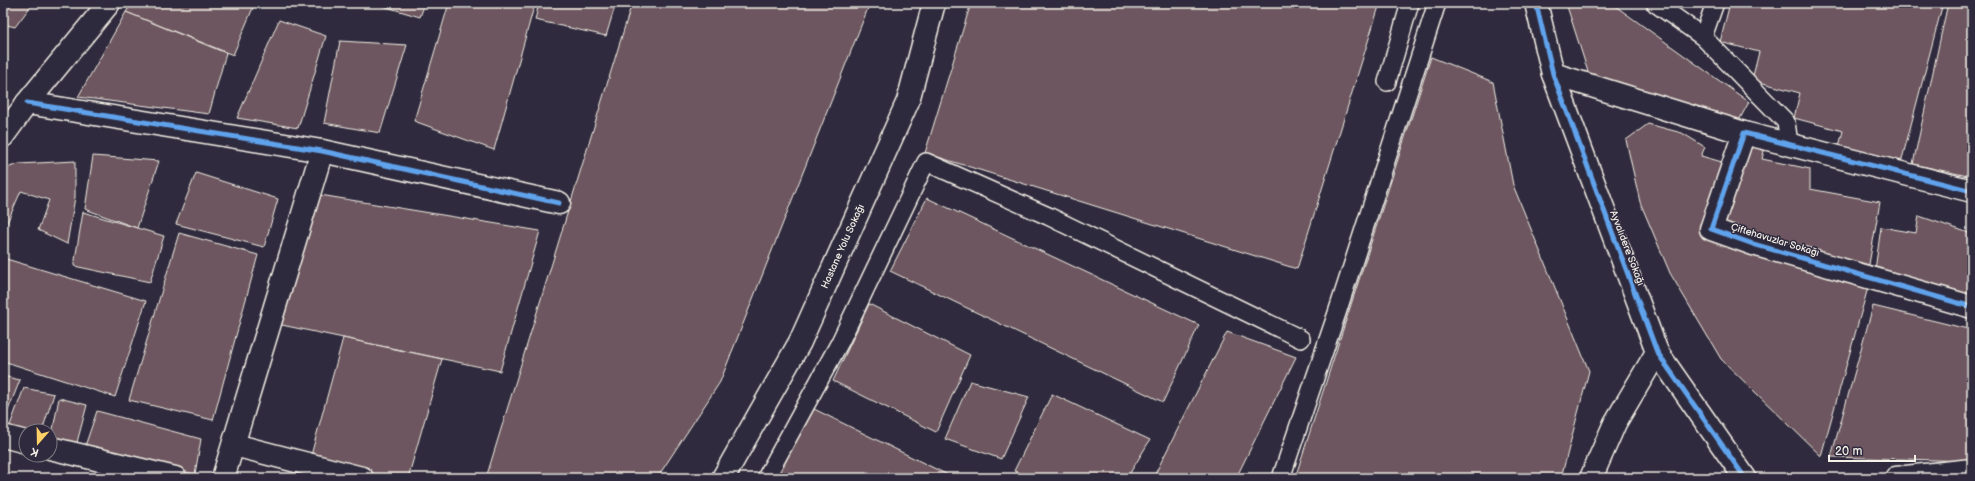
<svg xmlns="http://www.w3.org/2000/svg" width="1975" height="481" font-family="'Balsamiq Sans',sans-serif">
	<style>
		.building { fill: #6d565e; stroke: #f4f1e8 }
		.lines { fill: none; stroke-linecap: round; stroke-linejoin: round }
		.lane-casing { stroke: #f4f1e8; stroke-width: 20 }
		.street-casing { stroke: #f4f1e8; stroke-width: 25 }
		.secondary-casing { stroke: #f4f1e8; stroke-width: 25 }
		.lane { stroke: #2f2a3d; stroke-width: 17 }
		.street { stroke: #2f2a3d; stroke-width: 22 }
		.secondary { stroke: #2f2a3d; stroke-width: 22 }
		.cycleway-casing { stroke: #2f2a3d; stroke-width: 8 }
		.cycleway { stroke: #60a3ed; stroke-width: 5 }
		.labels { text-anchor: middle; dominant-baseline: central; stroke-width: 3; stroke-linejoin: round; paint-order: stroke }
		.street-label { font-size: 10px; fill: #f4f1e8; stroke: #2f2a3d }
	</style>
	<rect width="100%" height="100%" fill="#2f2a3d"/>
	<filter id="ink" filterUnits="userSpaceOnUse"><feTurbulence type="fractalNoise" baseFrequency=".025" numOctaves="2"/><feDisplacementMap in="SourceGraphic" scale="8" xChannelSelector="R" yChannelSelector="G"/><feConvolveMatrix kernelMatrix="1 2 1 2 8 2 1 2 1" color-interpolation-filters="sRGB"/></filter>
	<g filter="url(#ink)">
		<!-- building -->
		<g class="building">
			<polygon points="3,3 33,3 15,27 3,24"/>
			<polygon points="132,3 255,3 233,55 126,12"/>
			<polygon points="305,3 338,3 338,5 316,8"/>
			<polygon points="373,3 425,3 420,17"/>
			<polygon points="449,3 535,3 494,150 414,121"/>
			<polygon points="539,3 616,3 606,36 535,20"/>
			<polygon points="632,3 870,3 720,382 657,478 486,478"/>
			<polygon points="971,3 1380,3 1297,269 925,153"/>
			<polygon points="1566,3 1611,3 1749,102 1736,126 1589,75"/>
			<polygon points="1730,3 1943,3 1901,163 1839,146 1843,131 1794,118 1800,93 1752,80 1759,52 1720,42"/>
			<polygon points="1948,3 1972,3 1972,177 1913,164"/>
			<polygon points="126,12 226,53 209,114 78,97"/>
			<polygon points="279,20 326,36 298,128 237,118"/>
			<polygon points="340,41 407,45 380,133 324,123"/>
			<polygon points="1431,57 1493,82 1513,185 1589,371 1561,478 1295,478"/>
			<polygon points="1648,124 1682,133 1705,147 1701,156 1722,162 1705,235 1869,284 1821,456 1721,359 1670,273 1640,202 1626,140"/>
			<polygon points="1749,138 1766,143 1762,159 1810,169 1810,189 1880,202 1868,270 1720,223"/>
			<polygon points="93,156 159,161 137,228 85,209"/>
			<polygon points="75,161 75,197 67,244 38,230 49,200 21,191 3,232 3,169 19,164"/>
			<polygon points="196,173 278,199 264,247 176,224"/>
			<polygon points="320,195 540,231 500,371 277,324"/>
			<polygon points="927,198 1199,325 1163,402 890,271"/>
			<polygon points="83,212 164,236 150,282 74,266"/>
			<polygon points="1919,216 1972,234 1972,297 1875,270 1881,227 1916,233"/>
			<polygon points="179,233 258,255 213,420 129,400"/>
			<polygon points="3,258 146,301 115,397 3,361"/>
			<polygon points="869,304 970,355 936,432 833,381"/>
			<polygon points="1873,306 1972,330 1972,461 1831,457"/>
			<polygon points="1227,332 1296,357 1236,478 1153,478"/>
			<polygon points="343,338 442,359 408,478 391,478 310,459"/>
			<polygon points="3,376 20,380 3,423"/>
			<polygon points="970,381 1029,397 1001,459 945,439"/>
			<polygon points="24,388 54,394 42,431 26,431 9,428"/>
			<polygon points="1052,394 1150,440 1127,478 1036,478 1014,471"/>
			<polygon points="59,398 87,405 76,446 51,440"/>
			<polygon points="814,409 954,478 774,478"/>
			<polygon points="97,411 201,439 195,474 84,449"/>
		</g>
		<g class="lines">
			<defs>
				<g id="lane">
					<polyline points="1655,3 1703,37 1786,122 1789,144"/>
					<polyline points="1703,37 1715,3"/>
					<polyline points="1387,82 1410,3"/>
					<polyline points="766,478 840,342 926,162 1048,216 1301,339"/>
					<polyline points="1281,478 1337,313 1437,3"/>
				</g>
				<g id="street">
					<polyline points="1536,3 1553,74 1657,352 1745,478"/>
					<polyline points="1553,74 1744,133"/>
					<polyline points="27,103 322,151 559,203"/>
					<polyline points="1972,191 1744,133 1711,229 1753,244 1972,307"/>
					<polyline points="3,436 26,442"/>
					<polyline points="234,445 362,478"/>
					<polyline points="50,448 175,478"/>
					<polyline points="223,478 322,151"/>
					<polyline points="1591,478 1615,423 1657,352"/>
				</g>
				<g id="secondary">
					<polyline points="3,136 27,103 109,3"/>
					<path id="s1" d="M723,478L800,342L908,101L934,3"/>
					<polyline points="1896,478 1972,470"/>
				</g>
			</defs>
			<!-- lane casing -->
			<use href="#lane" class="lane-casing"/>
			<!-- street casing -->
			<use href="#street" class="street-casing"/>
			<!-- secondary casing -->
			<use href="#secondary" class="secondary-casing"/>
			<!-- lane -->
			<use href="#lane" class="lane"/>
			<!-- street -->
			<use href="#street" class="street"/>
			<!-- secondary -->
			<use href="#secondary" class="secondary"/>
			<defs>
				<g id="cycleway">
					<polyline points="1536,3 1553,74 1657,352 1745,478"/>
					<polyline points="27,103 322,151 559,203"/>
					<polyline points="1972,191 1744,133 1711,229 1753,244 1972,307"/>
				</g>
			</defs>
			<!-- cycleway casing -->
			<use href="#cycleway" class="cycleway-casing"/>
			<!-- cycleway -->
			<use href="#cycleway" class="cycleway"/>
		</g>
	</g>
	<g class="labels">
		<!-- street labels -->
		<g class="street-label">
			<text transform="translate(1775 240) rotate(17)">Çiftehavuzlar Sokağı</text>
			<text stroke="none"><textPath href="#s1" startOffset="261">Hastane Yolu Sokağı</textPath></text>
			<text transform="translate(1627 248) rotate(69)">Ayvalıdere Sokağı</text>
		</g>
	</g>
	<!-- margin -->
	<rect width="1975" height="481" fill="none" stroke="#2f2a3d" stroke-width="16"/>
	<rect x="8" y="8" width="1959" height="465" fill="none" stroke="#f4f1e8" stroke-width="1.5" filter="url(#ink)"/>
	<!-- north arrow -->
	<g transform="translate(38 443) rotate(200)"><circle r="19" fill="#2f2a3d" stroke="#7e7a81"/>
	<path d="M0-3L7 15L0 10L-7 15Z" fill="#ffd166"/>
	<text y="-6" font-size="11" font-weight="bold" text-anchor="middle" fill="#f4f1e8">K</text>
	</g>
	<!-- scale -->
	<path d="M1829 455v6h86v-6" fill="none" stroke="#f4f1e8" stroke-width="2"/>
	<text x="1835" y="455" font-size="12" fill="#f4f1e8" stroke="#2f2a3d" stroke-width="3" paint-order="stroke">20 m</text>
</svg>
